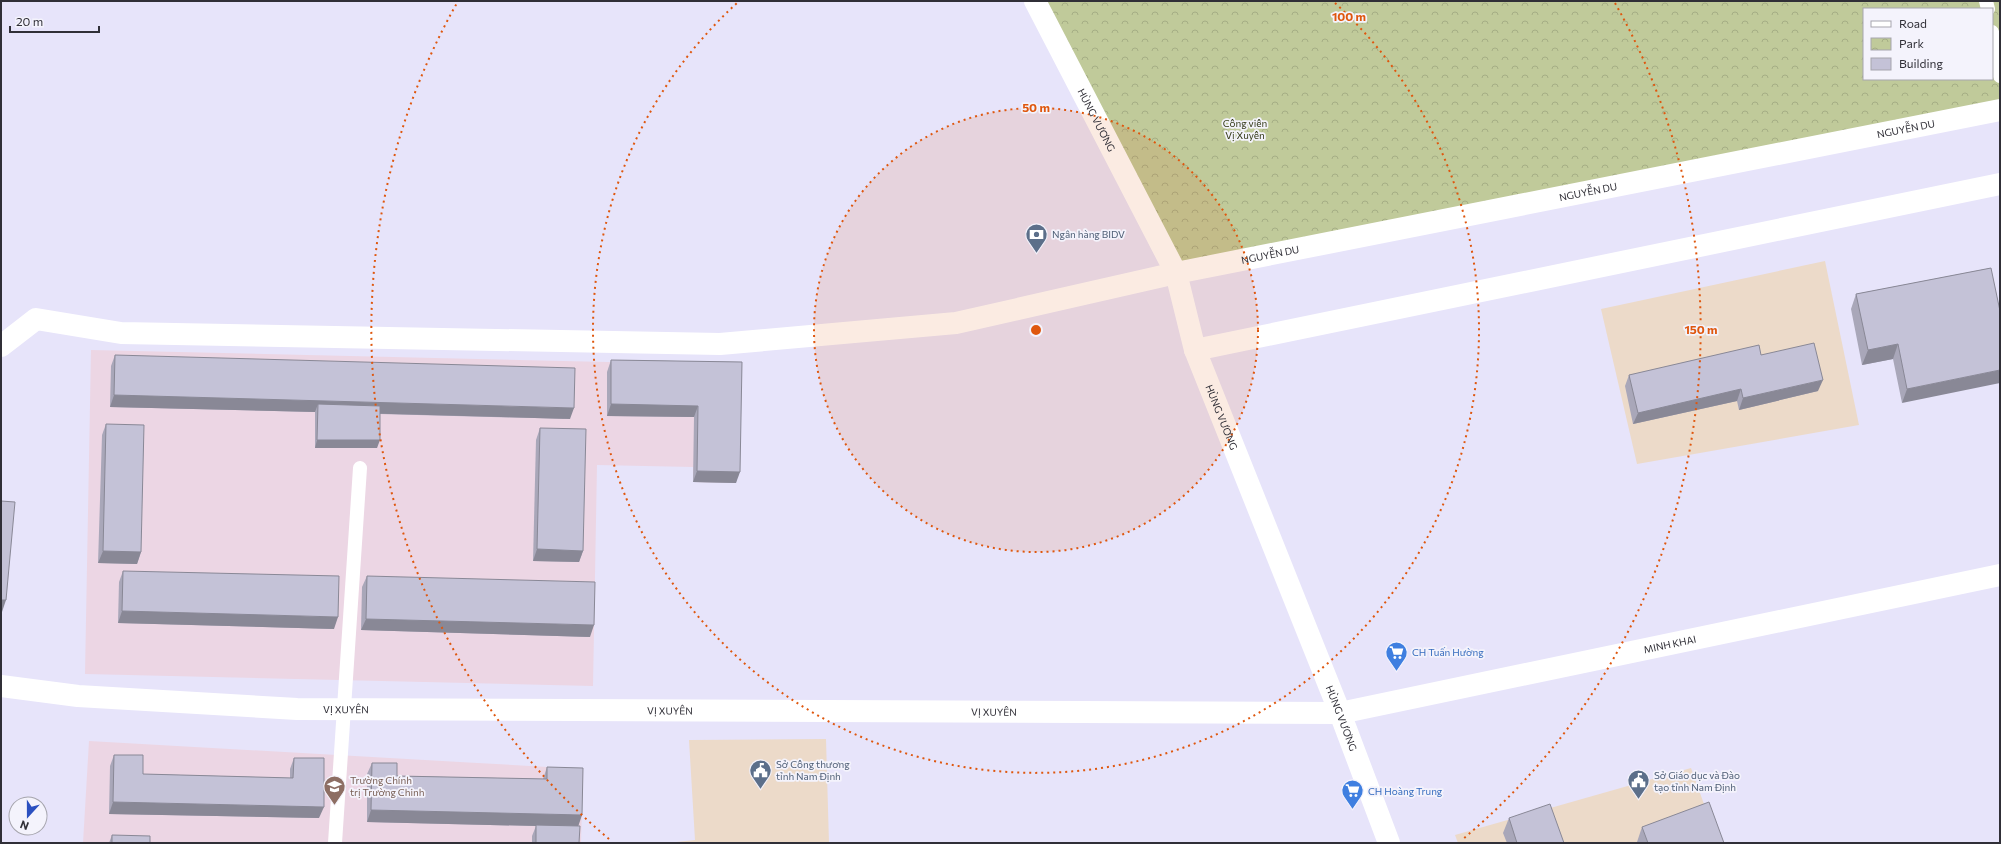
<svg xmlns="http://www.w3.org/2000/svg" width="2001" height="844" font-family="Commissioner,sans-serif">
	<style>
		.commercial { fill: #ecdac9 }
		.education { fill: #ecd6e4 }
		.park { fill: url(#park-crowns); fill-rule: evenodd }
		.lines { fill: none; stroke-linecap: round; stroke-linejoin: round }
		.lane { stroke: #fff; stroke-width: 14 }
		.street { stroke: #fff; stroke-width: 22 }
		.secondary { stroke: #fff; stroke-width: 22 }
		.wall { fill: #a9a7b9 }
		.shaded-wall { fill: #898896 }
		.building { fill: #c4c2d7; stroke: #898896 }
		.ring { fill: none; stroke: #df570e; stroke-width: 2; stroke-dasharray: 2 4 }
		.labels { text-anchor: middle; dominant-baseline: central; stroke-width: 3.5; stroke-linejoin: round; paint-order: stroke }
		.street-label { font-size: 10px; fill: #302f37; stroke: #f4f3fc }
		.park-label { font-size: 10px; fill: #333917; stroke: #f4f3fc }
		.service-label { font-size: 10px; fill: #4e5e75; stroke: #f4f3fc; text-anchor: start }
		.shop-label { font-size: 10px; fill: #366cbe; stroke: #f4f3fc; text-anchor: start }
		.education-label { font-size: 10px; fill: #785e54; stroke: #f4f3fc; text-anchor: start }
		.centre { fill: #df570e; stroke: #f4f3fc; stroke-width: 2 }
		.ring-label { font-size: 12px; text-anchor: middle; font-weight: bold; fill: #df570e; stroke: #f4f3fc; stroke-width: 3.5; stroke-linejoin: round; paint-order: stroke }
	</style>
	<defs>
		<pattern id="park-crowns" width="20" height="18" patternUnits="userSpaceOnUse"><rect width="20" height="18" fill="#c0ca9a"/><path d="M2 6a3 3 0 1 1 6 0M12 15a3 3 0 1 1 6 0" fill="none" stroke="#a5ae85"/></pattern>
	</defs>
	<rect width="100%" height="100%" fill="#e7e4fa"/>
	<!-- commercial -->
	<g class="commercial">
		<polygon points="1825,261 1859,425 1637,464 1601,309"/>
		<polygon points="826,739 829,843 667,843 695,840 689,740"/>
		<polygon points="1691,768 1718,843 1458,843 1455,835"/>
	</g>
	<!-- education -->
	<g class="education">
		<polygon points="91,350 738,365 736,483 693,482 693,467 597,465 593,686 85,674"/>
		<polygon points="89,741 583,769 581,843 83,843"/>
	</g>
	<!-- park -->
	<path class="park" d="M1035,1H2000V110L1176,273ZM1864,9H1992V79H1864Z"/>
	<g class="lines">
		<!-- lane -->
		<g class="lane">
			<polyline points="1986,1 1988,9"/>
			<polyline points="1992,32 2000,76"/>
			<polyline points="335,843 360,468"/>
		</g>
		<!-- street -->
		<polyline class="street" points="1,346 36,319 121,333 720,344 956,323 1176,273"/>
		<!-- secondary -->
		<g class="secondary">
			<path id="s1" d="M1035,1L1176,273L1195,350L1340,713L1389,843"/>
			<path id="s2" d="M1176,273L2000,110"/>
			<polyline points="1195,350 2000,184"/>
			<path id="s3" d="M1,686L78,696L297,709L1340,713L2000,575"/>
		</g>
	</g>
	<!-- wall -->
	<g class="wall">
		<polygon points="1991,268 1902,403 1893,359 1862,365 1851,309 1856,294"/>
		<polygon points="115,355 570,419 380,414 377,448 315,448 315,412 110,407 111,366"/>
		<polygon points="1761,355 1818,391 1739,410 1737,401 1633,424 1625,386 1629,375"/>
		<polygon points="611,360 742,362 736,483 693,482 694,417 607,416 607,372"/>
		<polygon points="106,424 141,552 137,564 98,563 102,435"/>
		<polygon points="540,428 583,551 579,562 533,561 536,440"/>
		<polygon points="123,571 334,629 118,623 119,582"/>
		<polygon points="367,576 590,637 361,630 362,587"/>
		<polygon points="114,755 143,774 290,778 290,769 294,758 319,818 109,814 110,766"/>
		<polygon points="372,763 397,776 543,779 547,767 578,826 579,843 532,843 532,836 536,826 367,822 367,774"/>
		<polygon points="1509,818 1564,843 1507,843 1503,833"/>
		<polygon points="1642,827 1724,843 1637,843 1637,842"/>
		<polygon points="112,835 150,843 109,843"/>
	</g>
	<!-- shaded-wall -->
	<g class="shaded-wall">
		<polygon points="1898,344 1893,359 1862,365 1868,350"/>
		<polygon points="2000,370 2000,383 1902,403 1907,389"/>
		<polygon points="1823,380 1818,391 1739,410 1743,398"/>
		<polygon points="1741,389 1737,401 1633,424 1638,413"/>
		<polygon points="114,395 574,408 570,419 318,412 318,404 315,412 110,407"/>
		<polygon points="611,404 698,406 694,417 607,416"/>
		<polygon points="317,440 380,440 377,448 315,448"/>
		<polygon points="697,471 740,472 736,483 693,482"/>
		<polygon points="537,549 583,551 579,562 533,561"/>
		<polygon points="103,551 141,552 137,564 98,563"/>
		<polygon points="1,600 6,600 2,612 1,612"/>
		<polygon points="122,611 338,617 334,629 118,623"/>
		<polygon points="366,619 594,625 590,637 361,630"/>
		<polygon points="113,802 324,807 319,818 109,814"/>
		<polygon points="371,810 582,815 578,827 367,822"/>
	</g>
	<!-- building -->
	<g class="building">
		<polygon points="1991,268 2000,311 2000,370 1907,389 1898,344 1868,350 1856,294"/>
		<polygon points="1814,343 1823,380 1743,398 1741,389 1638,413 1629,375 1759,345 1761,355"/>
		<polygon points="115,355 575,368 574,408 114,395"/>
		<polygon points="611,360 742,362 740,472 697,471 698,406 611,404"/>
		<polygon points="318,404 380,406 380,440 317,440"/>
		<polygon points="106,424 144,425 141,552 103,551"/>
		<polygon points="540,428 586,429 583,551 537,549"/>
		<polygon points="1,501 15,502 6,600 1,600"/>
		<polygon points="123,571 339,576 338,617 122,611"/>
		<polygon points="367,576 595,582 594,625 366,619"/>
		<polygon points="114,755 143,755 143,774 293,778 294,758 324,758 324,807 113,802"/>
		<polygon points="372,763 397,763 397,776 547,779 547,767 583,768 582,815 371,810"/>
		<polygon points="1709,802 1724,843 1648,843 1642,827"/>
		<polygon points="1550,804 1564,843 1517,843 1509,818"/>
		<polygon points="536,825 580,826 579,843 536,843"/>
		<polygon points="112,835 150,836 150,843 112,843"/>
	</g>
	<!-- distance rings -->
	<circle cx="1036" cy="330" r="222" fill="#df570e" fill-opacity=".12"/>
	<g class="ring">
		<circle cx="1036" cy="330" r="222"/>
		<path d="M1335 3A443 443 0 1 1 737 3"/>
		<path d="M609 839A665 665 0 0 1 457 3M1615 3A665 665 0 0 1 1463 839"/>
	</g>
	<!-- icons -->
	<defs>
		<symbol id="bank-pin" viewBox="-11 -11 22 30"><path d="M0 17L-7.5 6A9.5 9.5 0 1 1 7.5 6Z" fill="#5c6f8a" stroke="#f4f3fc"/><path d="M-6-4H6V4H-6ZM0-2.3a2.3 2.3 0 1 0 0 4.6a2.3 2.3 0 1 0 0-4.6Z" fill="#fff"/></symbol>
		<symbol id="supermarket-pin" viewBox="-11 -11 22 30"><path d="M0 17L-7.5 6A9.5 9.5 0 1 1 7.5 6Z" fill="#3f7fe0" stroke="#f4f3fc"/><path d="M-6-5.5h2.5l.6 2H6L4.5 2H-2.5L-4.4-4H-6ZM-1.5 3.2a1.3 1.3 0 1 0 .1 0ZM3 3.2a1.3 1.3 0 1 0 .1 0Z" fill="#fff"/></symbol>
		<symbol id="civic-pin" viewBox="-11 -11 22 30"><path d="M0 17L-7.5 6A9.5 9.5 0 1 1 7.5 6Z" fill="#5c6f8a" stroke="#f4f3fc"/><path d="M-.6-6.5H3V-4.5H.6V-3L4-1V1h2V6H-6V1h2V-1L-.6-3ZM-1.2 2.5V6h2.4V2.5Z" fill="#fff"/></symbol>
		<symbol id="university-pin" viewBox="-11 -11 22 30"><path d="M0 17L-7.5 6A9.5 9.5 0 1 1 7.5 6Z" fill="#8d6e63" stroke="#f4f3fc"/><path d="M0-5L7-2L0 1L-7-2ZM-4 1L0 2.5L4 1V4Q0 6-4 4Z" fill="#fff"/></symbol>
	</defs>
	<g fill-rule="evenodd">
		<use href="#bank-pin" x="1024" y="222" width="25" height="34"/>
		<use href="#supermarket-pin" x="1384" y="640" width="25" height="34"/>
		<use href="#civic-pin" x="748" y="758" width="25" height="34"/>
		<use href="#civic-pin" x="1626" y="768" width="25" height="34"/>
		<use href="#university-pin" x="322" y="774" width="25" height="34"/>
		<use href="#supermarket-pin" x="1340" y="778" width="25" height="34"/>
	</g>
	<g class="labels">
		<!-- street labels -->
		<g class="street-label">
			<text stroke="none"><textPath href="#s1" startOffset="134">HÙNG VƯƠNG</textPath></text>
			<text stroke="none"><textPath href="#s2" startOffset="744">NGUYỄN DU</textPath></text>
			<text stroke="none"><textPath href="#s2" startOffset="420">NGUYỄN DU</textPath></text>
			<text stroke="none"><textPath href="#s2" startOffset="96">NGUYỄN DU</textPath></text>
			<text stroke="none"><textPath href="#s1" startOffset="458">HÙNG VƯƠNG</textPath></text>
			<text stroke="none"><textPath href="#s3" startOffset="1677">MINH KHAI</textPath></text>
			<text stroke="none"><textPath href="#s3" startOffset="346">VỊ XUYÊN</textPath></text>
			<text stroke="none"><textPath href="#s3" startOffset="670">VỊ XUYÊN</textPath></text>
			<text stroke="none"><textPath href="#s3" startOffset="994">VỊ XUYÊN</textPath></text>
			<text stroke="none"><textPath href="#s1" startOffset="782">HÙNG VƯƠNG</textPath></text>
		</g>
		<!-- park labels -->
		<g class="park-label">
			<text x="1245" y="123">Công viên<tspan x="1245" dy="12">Vị Xuyên</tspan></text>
		</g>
		<!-- service labels -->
		<g class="service-label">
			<text x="1052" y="234">Ngân hàng BIDV</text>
			<text x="776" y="764">Sở Công thương<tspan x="776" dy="12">tỉnh Nam Định</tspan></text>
			<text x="1654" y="775">Sở Giáo dục và Đào<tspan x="1654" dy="12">tạo tỉnh Nam Định</tspan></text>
		</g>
		<!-- shop labels -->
		<g class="shop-label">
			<text x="1412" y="652">CH Tuấn Hường</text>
			<text x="1368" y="791">CH Hoàng Trung</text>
		</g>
		<!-- education labels -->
		<g class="education-label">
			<text x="350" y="780">Trường Chính<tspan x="350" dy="12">trị Trường Chinh</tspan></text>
		</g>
	</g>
	<circle cx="1036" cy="330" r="6" class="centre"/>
	<g class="ring-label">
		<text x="1349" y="21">100 m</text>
		<text x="1036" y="112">50 m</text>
		<text x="1701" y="334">150 m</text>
	</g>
	<!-- border -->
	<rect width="2001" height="844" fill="none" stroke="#302f37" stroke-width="4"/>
	<!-- legend -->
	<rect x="1863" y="8" width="130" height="72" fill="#f4f3fc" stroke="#a6a5ad"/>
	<rect x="1871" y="21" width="20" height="6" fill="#ffffff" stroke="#a6a5ad"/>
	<text x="1899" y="28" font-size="12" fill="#302f37">Road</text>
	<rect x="1871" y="38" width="20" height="12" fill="url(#park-crowns)" stroke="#a6a5ad"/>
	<text x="1899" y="48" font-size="12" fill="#302f37">Park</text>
	<rect x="1871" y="58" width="20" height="12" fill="#c4c2d7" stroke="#a6a5ad"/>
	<text x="1899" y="68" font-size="12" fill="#302f37">Building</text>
	<!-- north arrow -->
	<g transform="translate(28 816) rotate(201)"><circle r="19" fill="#f4f3fc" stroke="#a6a5ad"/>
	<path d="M0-3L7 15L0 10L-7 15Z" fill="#2b50c0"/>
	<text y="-6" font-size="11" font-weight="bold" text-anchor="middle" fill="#302f37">N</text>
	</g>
	<!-- scale -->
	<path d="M10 26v6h89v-6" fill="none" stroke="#302f37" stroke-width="2"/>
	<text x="16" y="26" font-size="12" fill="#302f37" stroke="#f4f3fc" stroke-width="3" paint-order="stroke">20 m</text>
</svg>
